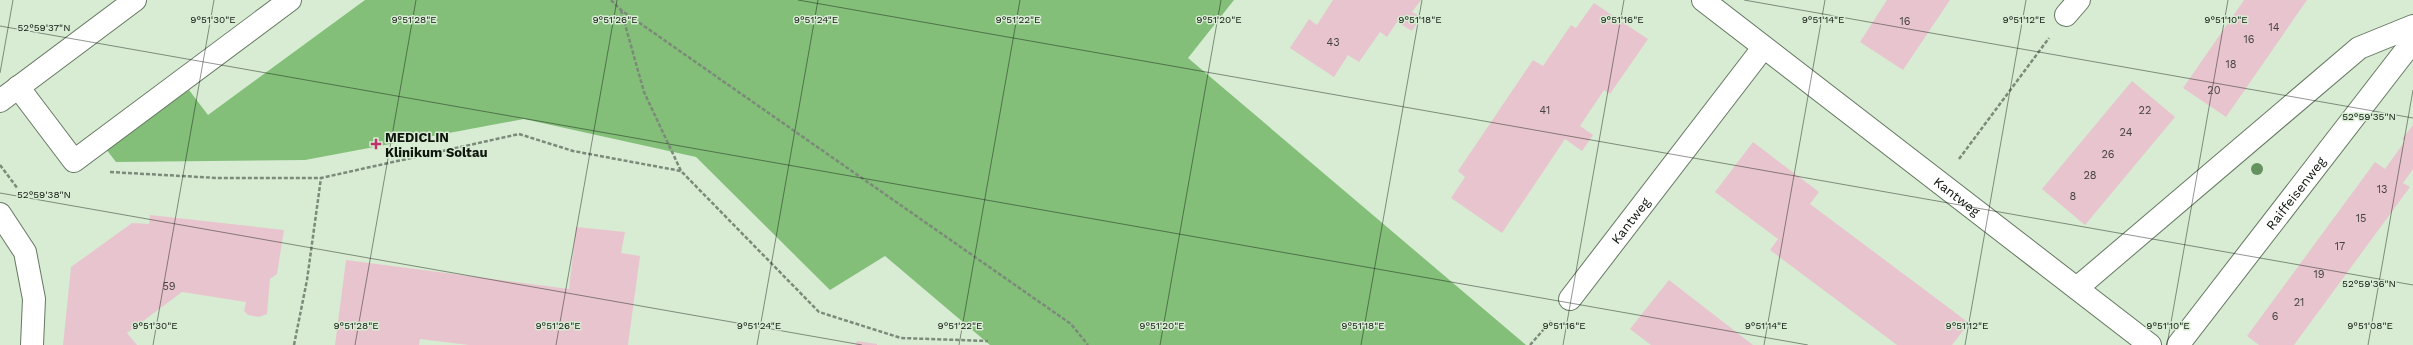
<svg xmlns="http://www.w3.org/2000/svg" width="2413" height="345" font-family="'Work Sans',sans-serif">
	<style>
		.forest { fill: #83bf79 }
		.building { fill: #e8c5ce }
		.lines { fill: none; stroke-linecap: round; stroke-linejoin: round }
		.minor-casing { stroke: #657861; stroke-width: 24 }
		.path { stroke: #7b8a79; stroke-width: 2.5; stroke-dasharray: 4 2; stroke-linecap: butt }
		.minor { stroke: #fff; stroke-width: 22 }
		.tree { fill: #65915f }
		.ticks { fill: none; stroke: #0f160e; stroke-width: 1; stroke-opacity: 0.45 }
		.poi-dot { fill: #be336b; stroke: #d7ecd3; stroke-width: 1.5 }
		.labels { text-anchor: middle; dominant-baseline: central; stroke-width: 3; stroke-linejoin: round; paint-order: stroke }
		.number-label { font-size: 11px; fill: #45423e }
		.poi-label { font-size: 13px; font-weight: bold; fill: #0f160e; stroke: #d7ecd3; text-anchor: start }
		.street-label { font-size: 13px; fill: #0f160e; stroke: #d7ecd3 }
		.ticks-label { font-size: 10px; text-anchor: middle; fill: #0f160e; stroke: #d7ecd3; stroke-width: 3; stroke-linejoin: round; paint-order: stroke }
	</style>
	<rect width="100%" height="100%" fill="#d7ecd3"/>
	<!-- forest -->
	<polygon class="forest" points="365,0 1234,0 1188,58 1526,345 990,345 885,256 830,290 696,157 524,119 305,160 116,162 106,149 189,90 208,115"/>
	<!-- building -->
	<g class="building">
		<polygon points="1333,0 1421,0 1412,12 1421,17 1412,31 1397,22 1387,37 1380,32 1359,62 1348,55 1334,77 1290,48 1309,19 1317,25"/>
		<polygon points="1887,0 1950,0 1903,70 1860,42"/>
		<polygon points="2244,0 2307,0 2226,117 2183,88"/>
		<polygon points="1594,3 1648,39 1610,94 1604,90 1580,126 1593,135 1582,151 1565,139 1502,233 1451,198 1465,177 1458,171 1533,60 1543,66 1571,25 1576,28"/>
		<polygon points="2132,81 2175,117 2085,225 2042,189"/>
		<polygon points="2413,125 2413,169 2403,183 2410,187 2294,345 2259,345 2247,336 2375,162 2385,169 2405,141 2402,139"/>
		<polygon points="1753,142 1819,192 1810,204 1969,323 1952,345 1897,345 1770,250 1778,239 1715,192"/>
		<polygon points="150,215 284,230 277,274 270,279 267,314 259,317 248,315 244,311 246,302 182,292 127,333 137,345 63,345 71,267 132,223 149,224"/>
		<polygon points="576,227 625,232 621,253 640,256 628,345 469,345 420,339 419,345 335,345 346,260 569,289"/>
		<polygon points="1669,280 1753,345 1651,345 1630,329"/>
		<polygon points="857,341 877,344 877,345 856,345"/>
	</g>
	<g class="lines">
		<defs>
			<g id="minor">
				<path id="s1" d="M1703,0L2150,345"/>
				<polyline points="2066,15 2079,0"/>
				<polyline points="18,87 74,161 290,0"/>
				<polyline points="0,101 135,0"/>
				<polyline points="0,214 25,252 34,299 32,345"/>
				<polyline points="2077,288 2359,48 2413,26"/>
				<path id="s2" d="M1570,299L1763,48"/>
				<path id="s3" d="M2178,345L2413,41"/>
			</g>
		</defs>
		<!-- minor casing -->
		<use href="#minor" class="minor-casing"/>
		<!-- path -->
		<g class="path">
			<polyline points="611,0 621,10 1071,324 1088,345"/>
			<polyline points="621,10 644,92 681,171"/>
			<polyline points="1959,159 2049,38"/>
			<polyline points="0,165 18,189"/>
			<polyline points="110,172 217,178 321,178 519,134 573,151 681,171 819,312 901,338 988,341"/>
			<polyline points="294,345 307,280 321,178"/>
			<polyline points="1530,345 1551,321"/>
		</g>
		<!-- minor -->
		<use href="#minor" class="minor"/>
	</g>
	<!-- trees -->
	<circle class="tree" cx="2257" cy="169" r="6"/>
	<!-- ticks -->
	<path class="ticks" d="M798,0L2413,285M1744,0L2413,118M0,26L1808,345M0,73L13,0M0,193L862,345M153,345L214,0M355,345L416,0M556,345L617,0M757,345L818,0M959,345L1020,0M1160,345L1221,0M1361,345L1422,0M1563,345L1624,0M1764,345L1825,0M1965,345L2026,0M2167,345L2228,0M2368,345L2413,90"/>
	<!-- markers -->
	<path class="poi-dot" d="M374 138h4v4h4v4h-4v4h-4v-4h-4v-4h4z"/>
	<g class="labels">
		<!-- number labels -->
		<g class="number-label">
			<text x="1905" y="21">16</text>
			<text x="2274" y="27">14</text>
			<text x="2249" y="39">16</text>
			<text x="1333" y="42">43</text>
			<text x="2231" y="64">18</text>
			<text x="2214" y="90">20</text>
			<text x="1545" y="110">41</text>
			<text x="2145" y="110">22</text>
			<text x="2126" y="132">24</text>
			<text x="2108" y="154">26</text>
			<text x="2090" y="175">28</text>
			<text x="2382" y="189">13</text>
			<text x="2073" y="196">8</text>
			<text x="2361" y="218">15</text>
			<text x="2340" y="246">17</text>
			<text x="2319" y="274">19</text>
			<text x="169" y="286">59</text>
			<text x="2299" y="302">21</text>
			<text x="2275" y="316">6</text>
		</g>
		<!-- poi labels -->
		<g class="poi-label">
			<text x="385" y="137">MEDICLIN<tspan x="385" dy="15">Klinikum Soltau</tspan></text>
		</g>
		<!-- street labels -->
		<g class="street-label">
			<text stroke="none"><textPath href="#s3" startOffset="192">Raiffeisenweg</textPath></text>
			<text stroke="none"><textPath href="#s1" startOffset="321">Kantweg</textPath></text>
			<text stroke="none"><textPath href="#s2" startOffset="99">Kantweg</textPath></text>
		</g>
	</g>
	<g class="ticks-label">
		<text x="213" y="23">9°51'30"E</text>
		<text x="414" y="23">9°51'28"E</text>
		<text x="615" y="23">9°51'26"E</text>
		<text x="816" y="23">9°51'24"E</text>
		<text x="1018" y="23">9°51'22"E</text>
		<text x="1219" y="23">9°51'20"E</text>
		<text x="1420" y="23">9°51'18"E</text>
		<text x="1622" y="23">9°51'16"E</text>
		<text x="1823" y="23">9°51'14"E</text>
		<text x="2226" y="23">9°51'10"E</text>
		<text x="2024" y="23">9°51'12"E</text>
		<text x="44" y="31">52°59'37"N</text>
		<text x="2369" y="120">52°59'35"N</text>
		<text x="44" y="198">52°59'38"N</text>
		<text x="2369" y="287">52°59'36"N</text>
		<text x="155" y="329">9°51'30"E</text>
		<text x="356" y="329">9°51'28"E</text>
		<text x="558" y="329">9°51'26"E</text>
		<text x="759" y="329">9°51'24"E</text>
		<text x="960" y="329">9°51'22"E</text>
		<text x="1162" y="329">9°51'20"E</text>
		<text x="1363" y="329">9°51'18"E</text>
		<text x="1564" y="329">9°51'16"E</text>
		<text x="1766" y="329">9°51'14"E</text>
		<text x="1967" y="329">9°51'12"E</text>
		<text x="2168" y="329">9°51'10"E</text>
		<text x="2370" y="329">9°51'08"E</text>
	</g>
</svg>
